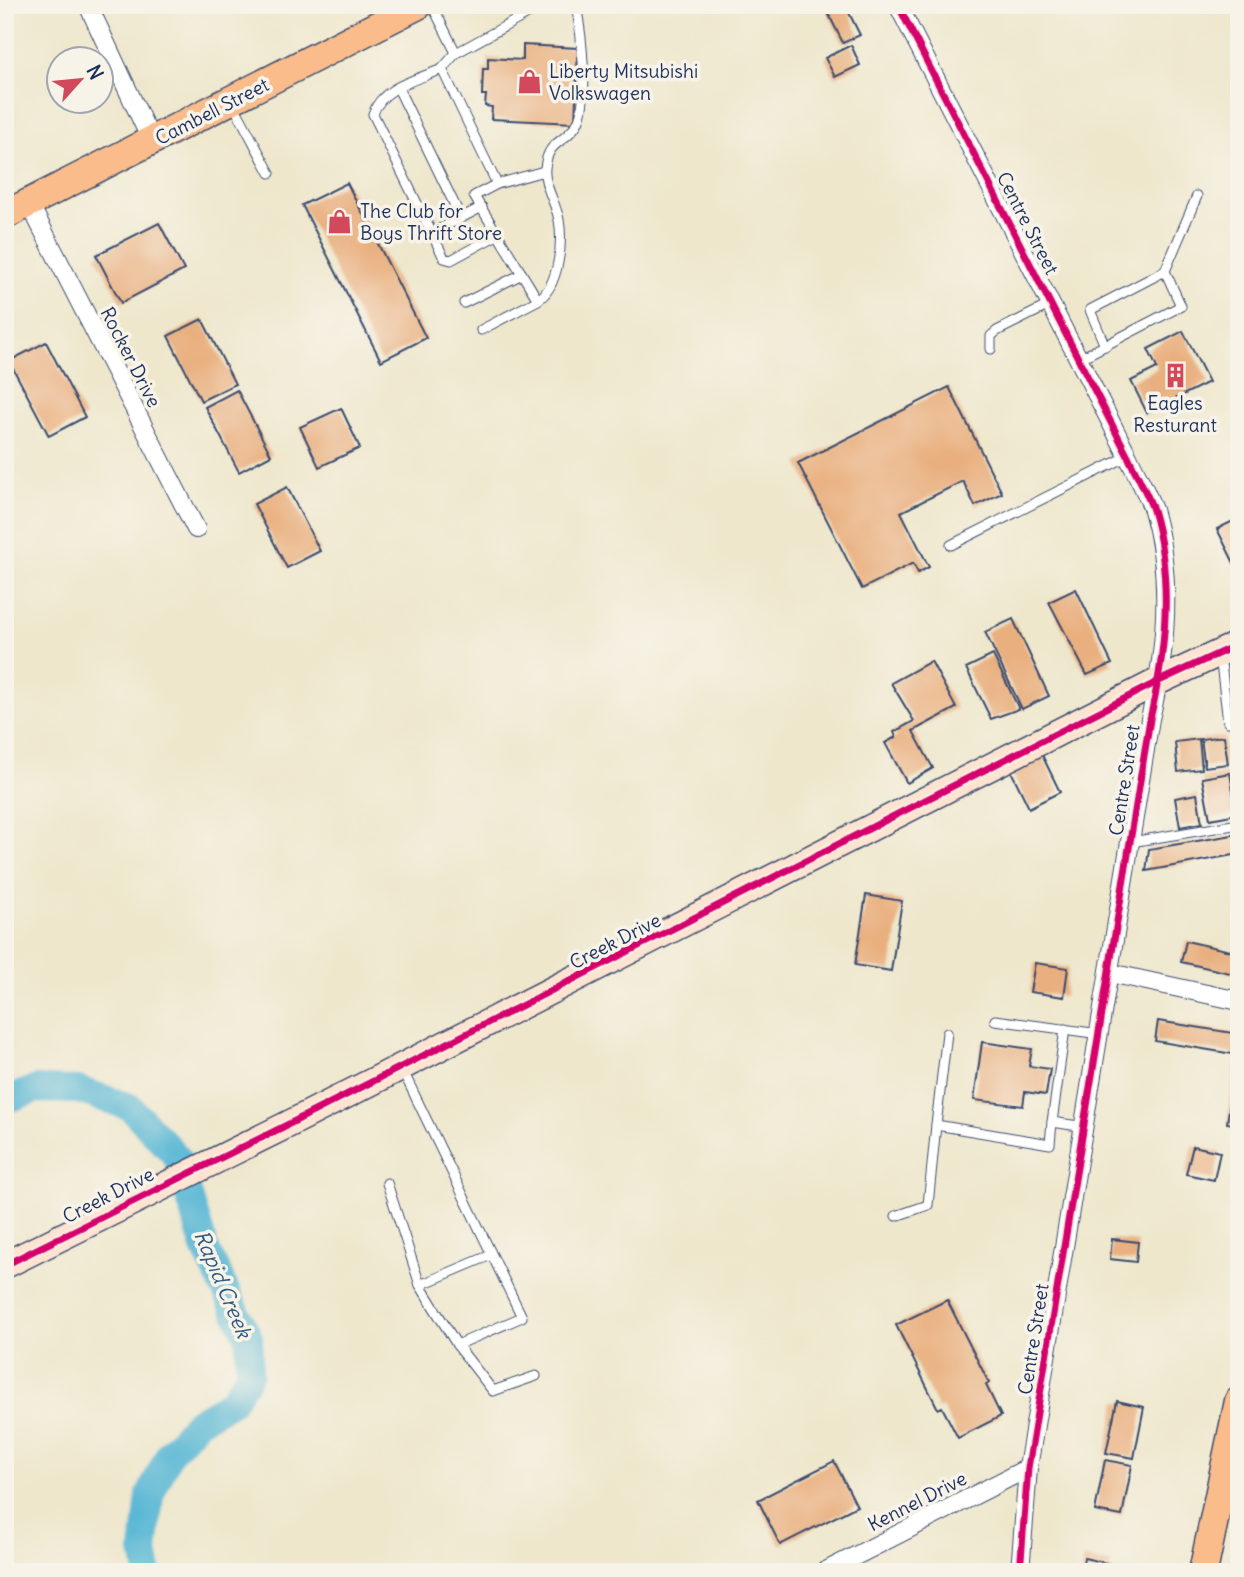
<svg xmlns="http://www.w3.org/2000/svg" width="1244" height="1577" font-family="Delius,sans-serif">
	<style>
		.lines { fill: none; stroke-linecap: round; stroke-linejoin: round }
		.river { stroke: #55b6d4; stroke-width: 28 }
		.building { fill: #e9af7e }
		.lane-casing { stroke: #3b4b6e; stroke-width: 11 }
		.street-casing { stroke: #3b4b6e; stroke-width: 20 }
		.secondary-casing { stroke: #3b4b6e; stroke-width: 29 }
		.primary-casing { stroke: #3b4b6e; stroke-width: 31 }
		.lane { stroke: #fff; stroke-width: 9 }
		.street { stroke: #fff; stroke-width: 18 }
		.secondary { stroke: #fde4d1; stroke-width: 26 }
		.primary { stroke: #fabc8b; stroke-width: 28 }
		.cycleway-casing { stroke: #f7f3e8; stroke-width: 11 }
		.cycleway { stroke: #d6006c; stroke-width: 7 }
		.labels { text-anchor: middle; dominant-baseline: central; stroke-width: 7; stroke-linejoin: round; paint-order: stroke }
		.poi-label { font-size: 19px; fill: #1b2f5e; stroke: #f7f3e8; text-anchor: start }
		.street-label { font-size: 19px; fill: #1b2f5e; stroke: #f7f3e8 }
		.water-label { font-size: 21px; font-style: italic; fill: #2c5881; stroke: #f7f3e8 }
	</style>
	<rect width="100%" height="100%" fill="#f7f3e8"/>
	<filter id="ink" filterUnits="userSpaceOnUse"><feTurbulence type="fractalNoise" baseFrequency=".0143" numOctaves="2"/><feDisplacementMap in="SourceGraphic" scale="14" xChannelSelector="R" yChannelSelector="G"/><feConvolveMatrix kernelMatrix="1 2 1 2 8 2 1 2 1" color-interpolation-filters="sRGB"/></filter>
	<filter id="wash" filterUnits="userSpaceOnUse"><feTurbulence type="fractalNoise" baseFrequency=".00686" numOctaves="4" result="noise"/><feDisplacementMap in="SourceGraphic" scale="28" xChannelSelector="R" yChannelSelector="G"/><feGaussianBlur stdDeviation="1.57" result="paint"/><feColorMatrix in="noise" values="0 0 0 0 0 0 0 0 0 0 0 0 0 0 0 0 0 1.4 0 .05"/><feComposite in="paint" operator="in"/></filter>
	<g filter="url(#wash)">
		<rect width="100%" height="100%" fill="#eee7cc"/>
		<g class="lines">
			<!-- river -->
			<polyline class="river" points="5,1100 37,1089 78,1090 130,1107 177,1157 205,1248 249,1338 249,1375 231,1402 198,1421 170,1452 150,1495 144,1551 148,1572"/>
		</g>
		<g id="blocks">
			<!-- building -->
			<g class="building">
				<polygon points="824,5 845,5 860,35 843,43"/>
				<polygon points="523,45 578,48 575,123 491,119 492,107 485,106 486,95 482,95 483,69 488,69 488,58 523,60"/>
				<polygon points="851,45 860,65 835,77 825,58"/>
				<polygon points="347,183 426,338 381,361 302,205"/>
				<polygon points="159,223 184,270 121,303 96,255"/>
				<polygon points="202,319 235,384 201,401 168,336"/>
				<polygon points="1183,331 1209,382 1147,413 1131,381 1157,368 1148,349"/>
				<polygon points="46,342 85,417 49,436 9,361"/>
				<polygon points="949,387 1002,493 975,506 963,481 901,512 929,567 918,573 913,563 862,589 798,463"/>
				<polygon points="237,390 271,455 239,472 205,407"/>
				<polygon points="341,408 360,448 319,467 300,427"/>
				<polygon points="287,487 320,551 287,568 254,504"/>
				<polygon points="1239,518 1239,573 1217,529"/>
				<polygon points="1076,589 1112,664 1087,675 1049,602"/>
				<polygon points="1013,619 1049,696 1022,709 985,632"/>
				<polygon points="993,655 1019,709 991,719 966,668"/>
				<polygon points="931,661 956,708 913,731 933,768 907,783 885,743 896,737 894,732 914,721 891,683"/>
				<polygon points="1224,736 1228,764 1205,767 1201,739"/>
				<polygon points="1199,739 1202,769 1178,772 1175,742"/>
				<polygon points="1042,755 1060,792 1029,808 1011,771"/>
				<polygon points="1230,773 1237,814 1210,819 1202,778"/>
				<polygon points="1197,794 1202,823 1180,827 1175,798"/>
				<polygon points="1239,834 1239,854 1146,871 1149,849"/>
				<polygon points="866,895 902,901 891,971 855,965"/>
				<polygon points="1186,941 1239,953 1239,975 1181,962"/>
				<polygon points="1035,963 1068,968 1064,997 1030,992"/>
				<polygon points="1158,1021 1239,1034 1239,1055 1155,1041"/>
				<polygon points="982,1042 1032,1049 1029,1066 1050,1069 1046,1095 1025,1092 1023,1106 974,1100"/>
				<polygon points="1237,1056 1239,1056 1239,1125 1227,1123"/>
				<polygon points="1193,1146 1220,1152 1214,1180 1186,1174"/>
				<polygon points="1112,1239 1138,1242 1136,1262 1110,1259"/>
				<polygon points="947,1300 989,1383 986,1385 1001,1416 958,1438 942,1407 938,1409 896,1325"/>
				<polygon points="1117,1401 1144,1407 1134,1458 1106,1453"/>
				<polygon points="1105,1460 1132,1465 1122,1516 1095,1511"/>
				<polygon points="834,1461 857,1506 780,1545 758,1500"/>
				<polygon points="1084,1558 1111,1564 1110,1572 1081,1572"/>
			</g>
		</g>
	</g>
	<g filter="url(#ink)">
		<use href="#blocks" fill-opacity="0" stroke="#3b4b6e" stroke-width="2"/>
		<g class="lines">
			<defs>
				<g id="lane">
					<polyline points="432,5 456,53"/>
					<path d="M442,69C417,80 382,86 373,114L444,258L451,260L497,235"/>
					<polyline points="398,88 461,218"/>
					<polyline points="233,104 270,173"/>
					<polyline points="497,184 442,69 456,53 544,5"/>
					<polyline points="432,233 482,207"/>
					<polyline points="538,300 474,196 497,184 544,171"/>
					<polyline points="464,303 522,274"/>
					<path d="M481,330L538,300C559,286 563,242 559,220C556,203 543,184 545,168C548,141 561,145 575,127C591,107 581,31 576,5"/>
					<polyline points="1105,346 1090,310 1165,271"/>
					<polyline points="991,349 991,336 997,331 1051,304"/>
					<polyline points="1079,359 1181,306 1165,271 1197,196"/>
					<polyline points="951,545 1128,456"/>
					<polyline points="1220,655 1228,722"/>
					<polyline points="1131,842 1239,824"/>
					<polyline points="995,1020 1100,1034"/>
					<polyline points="1065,1029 1052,1122 1085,1127"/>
					<polyline points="947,1033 936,1125 1050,1144 1052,1122"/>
					<polyline points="402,1069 522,1317 457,1345"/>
					<polyline points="387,1183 420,1285 457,1345 493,1391 536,1376"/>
					<polyline points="896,1216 928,1205 936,1125"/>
					<polyline points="420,1285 491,1255"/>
				</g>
				<g id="street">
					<polyline points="88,5 152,142"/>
					<path d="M898,5L1128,456C1136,474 1147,492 1153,510C1173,577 1166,652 1150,719L1028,1468L1020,1572"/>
					<polyline points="29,203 196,529"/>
					<polyline points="1110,973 1239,1001"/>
					<polyline points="824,1572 1028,1468"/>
				</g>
				<polyline id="secondary" points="5,1265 291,1123 1159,681 1239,644"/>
				<g id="primary">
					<polyline points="5,215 418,5"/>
					<polyline points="1203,1572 1239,1401"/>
				</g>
			</defs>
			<!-- lane casing -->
			<use href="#lane" class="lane-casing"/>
			<!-- street casing -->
			<use href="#street" class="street-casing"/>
			<!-- secondary casing -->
			<use href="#secondary" class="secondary-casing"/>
			<!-- primary casing -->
			<use href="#primary" class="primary-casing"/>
			<!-- lane -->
			<use href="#lane" class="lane"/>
			<!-- street -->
			<use href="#street" class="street"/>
			<!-- secondary -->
			<use href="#secondary" class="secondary"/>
			<!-- primary -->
			<use href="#primary" class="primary"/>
			<defs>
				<g id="cycleway">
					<path d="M898,5L1128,456C1136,474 1147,492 1153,510C1173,577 1166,652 1150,719L1028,1468L1020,1572"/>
					<polyline points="5,1265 291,1123 1159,681 1239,644"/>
				</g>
			</defs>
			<!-- cycleway casing -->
			<use href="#cycleway" class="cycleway-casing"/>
			<!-- cycleway -->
			<use href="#cycleway" class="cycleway"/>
		</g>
	</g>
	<!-- icons -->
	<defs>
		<symbol id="shop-bare" viewBox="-9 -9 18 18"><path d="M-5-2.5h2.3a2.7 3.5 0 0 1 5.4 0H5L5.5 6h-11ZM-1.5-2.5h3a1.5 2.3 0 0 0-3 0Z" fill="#d1495b" stroke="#f7f3e8" stroke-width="2.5" paint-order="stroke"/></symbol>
		<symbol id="building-bare" viewBox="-9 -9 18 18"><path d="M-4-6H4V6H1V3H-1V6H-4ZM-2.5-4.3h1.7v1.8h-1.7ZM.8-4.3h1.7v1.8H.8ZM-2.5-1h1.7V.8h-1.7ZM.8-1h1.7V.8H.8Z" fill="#d1495b" stroke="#f7f3e8" stroke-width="2.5" paint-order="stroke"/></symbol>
	</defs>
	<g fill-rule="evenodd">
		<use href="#shop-bare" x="512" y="64" width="35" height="35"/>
		<use href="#shop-bare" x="322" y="204" width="35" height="35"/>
		<use href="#building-bare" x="1158" y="358" width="35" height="35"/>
	</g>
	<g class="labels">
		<!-- poi labels -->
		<g class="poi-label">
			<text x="549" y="71">Liberty Mitsubishi<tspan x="549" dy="22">Volkswagen</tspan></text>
			<text x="360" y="211">The Club for<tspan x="360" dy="22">Boys Thrift Store</tspan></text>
			<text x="1175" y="403" text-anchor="middle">Eagles<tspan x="1175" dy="22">Resturant</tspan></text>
		</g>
		<!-- street labels -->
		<g class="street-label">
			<text transform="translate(212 111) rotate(-27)">Cambell Street</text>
			<text transform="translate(1028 223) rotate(63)">Centre Street</text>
			<text transform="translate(131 357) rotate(63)">Rocker Drive</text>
			<text transform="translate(1124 780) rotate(-81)">Centre Street</text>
			<text transform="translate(615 941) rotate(-27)">Creek Drive</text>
			<text transform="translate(108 1195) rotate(-27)">Creek Drive</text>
			<text transform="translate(1033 1339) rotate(-81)">Centre Street</text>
			<text transform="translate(917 1501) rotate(-27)">Kennel Drive</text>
		</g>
		<!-- water labels -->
		<g class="water-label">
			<text transform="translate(223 1284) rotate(67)">Rapid Creek</text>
		</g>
	</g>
	<!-- margin -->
	<rect width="1244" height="1577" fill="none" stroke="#f7f3e8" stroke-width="28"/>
	<!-- north arrow -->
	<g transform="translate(80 80) rotate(63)"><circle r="33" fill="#f7f3e8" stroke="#9fa5b1" stroke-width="2"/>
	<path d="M0-5L12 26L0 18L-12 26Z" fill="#d1495b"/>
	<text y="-10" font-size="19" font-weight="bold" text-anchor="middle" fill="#1b2f5e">N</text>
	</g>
</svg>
